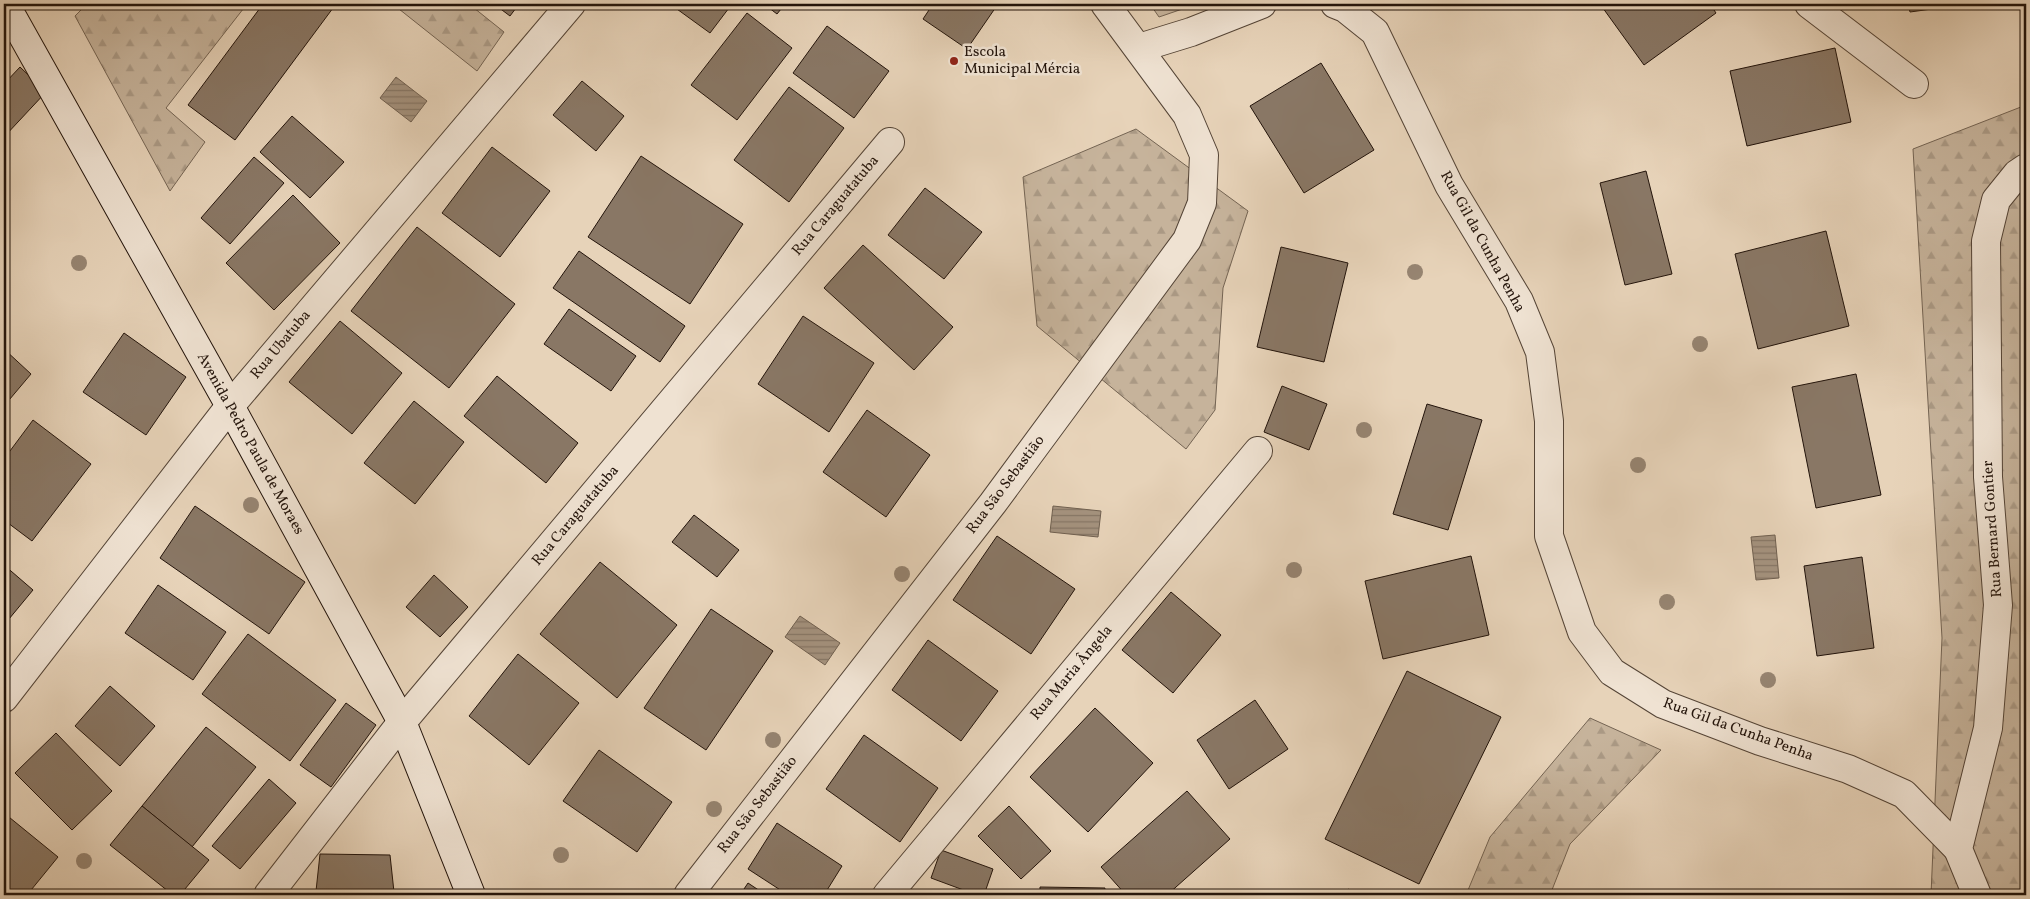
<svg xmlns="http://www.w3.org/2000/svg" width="2030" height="899" font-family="Vollkorn,serif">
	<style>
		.forest { fill: url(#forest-firs); stroke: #746453 }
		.water { fill: url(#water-rules); stroke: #706050 }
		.building { fill: #897765; stroke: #23140b }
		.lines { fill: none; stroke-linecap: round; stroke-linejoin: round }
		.minor-casing { stroke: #544436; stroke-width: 30 }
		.secondary-casing { stroke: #23140b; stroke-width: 30 }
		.minor { stroke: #efe2d2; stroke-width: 28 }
		.secondary { stroke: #efe2d2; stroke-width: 28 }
		.tree { fill: #968471 }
		.poi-dot { fill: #8f2418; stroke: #efe2d2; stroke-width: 2 }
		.labels { text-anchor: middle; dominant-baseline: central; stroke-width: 5; stroke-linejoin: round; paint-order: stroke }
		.poi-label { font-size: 15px; fill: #23140b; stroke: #efe2d2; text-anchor: start }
		.street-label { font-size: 15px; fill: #23140b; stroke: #efe2d2 }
	</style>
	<defs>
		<pattern id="forest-firs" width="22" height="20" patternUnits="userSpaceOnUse" patternTransform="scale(1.25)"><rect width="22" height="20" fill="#c6b39b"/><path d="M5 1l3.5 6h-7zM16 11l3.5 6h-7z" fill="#aa9984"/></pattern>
		<pattern id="water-rules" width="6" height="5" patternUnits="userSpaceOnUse" patternTransform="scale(1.25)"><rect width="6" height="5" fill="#a4927e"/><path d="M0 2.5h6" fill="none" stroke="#857665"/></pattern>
	</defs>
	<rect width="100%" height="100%" fill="#e7d3b9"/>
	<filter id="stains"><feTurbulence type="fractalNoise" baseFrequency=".004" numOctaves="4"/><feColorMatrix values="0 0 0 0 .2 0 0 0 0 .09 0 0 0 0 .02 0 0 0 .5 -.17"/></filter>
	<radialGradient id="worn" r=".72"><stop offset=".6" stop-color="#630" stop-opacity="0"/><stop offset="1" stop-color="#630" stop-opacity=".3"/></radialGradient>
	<!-- forest -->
	<g class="forest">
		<polygon points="87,4 247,4 166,108 205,142 170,191 75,16"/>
		<polygon points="355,4 469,4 504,32 477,71 399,9 360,7"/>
		<polygon points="1150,4 1197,4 1159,17"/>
		<polygon points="2026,105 2026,895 1931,895 1942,638 1913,149"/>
		<polygon points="1136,129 1248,211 1223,288 1215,410 1186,449 1037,326 1023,177"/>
		<polygon points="1590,718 1661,750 1570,844 1550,895 1466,895 1490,837"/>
	</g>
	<!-- water -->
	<g class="water">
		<polygon points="396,77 427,101 411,122 380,98"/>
		<polygon points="1053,506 1101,511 1098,537 1050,532"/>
		<polygon points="1775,535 1779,578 1756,580 1751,537"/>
		<polygon points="800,616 840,643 825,665 785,637"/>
	</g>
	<!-- building -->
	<g class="building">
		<polygon points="263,4 328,4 333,8 235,140 188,105"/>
		<polygon points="494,4 519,4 510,16"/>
		<polygon points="670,4 732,4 710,33"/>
		<polygon points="764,4 785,4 777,14"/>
		<polygon points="933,4 998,4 967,49 923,19"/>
		<polygon points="1600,4 1710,4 1716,13 1644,65"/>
		<polygon points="1908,4 1968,4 1910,12"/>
		<polygon points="747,13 792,48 737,120 691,85"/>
		<polygon points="827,26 889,71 854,118 793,73"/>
		<polygon points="4,35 10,39 4,49"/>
		<polygon points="1835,48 1851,122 1747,146 1730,71"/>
		<polygon points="1321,63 1374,150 1304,193 1250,106"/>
		<polygon points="20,67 46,92 4,137 4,84"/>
		<polygon points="582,81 624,116 596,151 553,115"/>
		<polygon points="789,87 844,128 789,202 734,160"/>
		<polygon points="292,116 344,162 310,198 260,152"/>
		<polygon points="492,147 550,191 500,257 442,213"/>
		<polygon points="641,156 743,224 690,304 588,237"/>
		<polygon points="254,157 284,183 230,244 201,218"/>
		<polygon points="1646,171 1672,274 1625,285 1600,183"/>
		<polygon points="925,188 982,232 944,279 888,235"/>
		<polygon points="293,195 340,243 274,310 226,263"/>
		<polygon points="417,227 515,304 449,388 351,311"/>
		<polygon points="1826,231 1849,326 1758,349 1735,254"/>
		<polygon points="863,245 953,327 914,370 824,288"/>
		<polygon points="1281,247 1348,263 1324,362 1257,347"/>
		<polygon points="579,251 685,326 660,362 553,288"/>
		<polygon points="569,309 636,356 611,391 544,344"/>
		<polygon points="803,316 874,363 829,432 758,384"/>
		<polygon points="340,321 402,373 352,434 289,382"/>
		<polygon points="124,333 186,377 146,435 83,392"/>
		<polygon points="4,349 31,374 4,406"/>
		<polygon points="1856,374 1881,495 1816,508 1792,387"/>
		<polygon points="497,376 578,443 546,483 464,416"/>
		<polygon points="1282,386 1327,404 1309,450 1264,432"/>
		<polygon points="414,401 464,442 415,504 364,463"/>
		<polygon points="1427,404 1482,420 1448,530 1393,514"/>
		<polygon points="867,410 930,455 886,517 823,472"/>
		<polygon points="33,420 91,464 32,541 4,520 4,459"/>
		<polygon points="195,506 305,582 269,634 160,558"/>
		<polygon points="694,515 739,550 717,577 672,542"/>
		<polygon points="997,536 1075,589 1031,654 953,600"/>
		<polygon points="1471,556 1489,635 1383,659 1365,581"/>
		<polygon points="1862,557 1874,648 1817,656 1804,566"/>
		<polygon points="600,562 677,625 617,698 540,634"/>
		<polygon points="4,565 33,590 4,625"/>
		<polygon points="434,575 468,607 440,637 406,607"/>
		<polygon points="158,585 226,632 193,680 125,633"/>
		<polygon points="1171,592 1221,635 1173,693 1122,650"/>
		<polygon points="711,609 773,651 706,750 644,708"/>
		<polygon points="248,634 336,700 290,761 202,694"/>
		<polygon points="928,640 998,691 961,741 892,690"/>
		<polygon points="518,654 579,703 529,765 469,716"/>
		<polygon points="1407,671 1501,717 1419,884 1325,839"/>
		<polygon points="110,686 155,726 120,766 75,726"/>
		<polygon points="1255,700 1288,749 1229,789 1197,740"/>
		<polygon points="346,703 376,725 331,787 300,765"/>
		<polygon points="1095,708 1153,763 1088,832 1030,777"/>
		<polygon points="206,727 256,767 192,847 142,806"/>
		<polygon points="56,733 112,791 72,830 15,773"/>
		<polygon points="864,735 938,788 900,842 826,789"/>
		<polygon points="599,750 672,802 637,852 563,801"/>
		<polygon points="269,779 296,803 240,869 212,846"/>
		<polygon points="1187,791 1230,839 1167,895 1126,895 1101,867"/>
		<polygon points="142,806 209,860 180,895 173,895 110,845"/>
		<polygon points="1009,806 1051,851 1021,879 978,836"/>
		<polygon points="4,813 58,857 27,895 4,895"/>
		<polygon points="777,823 842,866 824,895 788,895 748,869"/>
		<polygon points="941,850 993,869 984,895 977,895 931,878"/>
		<polygon points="320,854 390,855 394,892 422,890 421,895 280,895 280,893 316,891"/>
		<polygon points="748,883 766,895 740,895"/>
		<polygon points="1040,887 1105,888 1104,895 1040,895"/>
		<polygon points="1348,889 1358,895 1344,895"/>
	</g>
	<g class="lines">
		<defs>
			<g id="minor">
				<polyline points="1335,4 1345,8 1375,32 1449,185 1519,301 1540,352 1549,421 1549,536 1582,632 1612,672 1663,704 1760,741 1848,769 1904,794 1958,849"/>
				<polyline points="1809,4 1914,84"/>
				<polyline points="1139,48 1191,32 1262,4"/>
				<polyline points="4,698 230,406 571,4"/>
				<polyline points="268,895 402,722 890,142"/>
				<polyline points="688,895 993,503 1187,240 1202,203 1204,155 1187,115 1105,4"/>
				<polyline points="887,895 1258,451"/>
				<polyline points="1977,895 1958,849 1988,728 1998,605 1988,477 1986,241 1996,200 2017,174 2026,168"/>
			</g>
			<polyline id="secondary" points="5,4 230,406 402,722 471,895"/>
		</defs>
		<!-- minor casing -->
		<use href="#minor" class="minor-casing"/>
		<!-- secondary casing -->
		<use href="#secondary" class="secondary-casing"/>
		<!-- minor -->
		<use href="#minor" class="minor"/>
		<!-- secondary -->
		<use href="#secondary" class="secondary"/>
	</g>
	<!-- trees -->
	<g class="tree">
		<circle cx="79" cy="263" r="8"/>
		<circle cx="1415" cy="272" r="8"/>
		<circle cx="1700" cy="344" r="8"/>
		<circle cx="1364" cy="430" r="8"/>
		<circle cx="1638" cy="465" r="8"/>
		<circle cx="251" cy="505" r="8"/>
		<circle cx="1294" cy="570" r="8"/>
		<circle cx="902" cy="574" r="8"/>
		<circle cx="1667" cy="602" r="8"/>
		<circle cx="1768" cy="680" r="8"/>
		<circle cx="773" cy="740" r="8"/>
		<circle cx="714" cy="809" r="8"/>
		<circle cx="561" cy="855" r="8"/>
		<circle cx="84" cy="861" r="8"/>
	</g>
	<!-- markers -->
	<circle class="poi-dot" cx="954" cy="61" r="5"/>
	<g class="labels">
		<!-- poi labels -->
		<g class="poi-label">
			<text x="964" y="52">Escola<tspan x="964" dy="17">Municipal Mércia</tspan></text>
		</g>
		<!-- street labels -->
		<g class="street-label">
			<text transform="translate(836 206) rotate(-50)">Rua Caraguatatuba</text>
			<text transform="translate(1482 242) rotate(61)">Rua Gil da Cunha Penha</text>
			<text transform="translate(281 345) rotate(-50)">Rua Ubatuba</text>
			<text transform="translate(250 444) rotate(61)">Avenida Pedro Paula de Moraes</text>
			<text transform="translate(1006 485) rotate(-53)">Rua São Sebastião</text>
			<text transform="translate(576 516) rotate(-50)">Rua Caraguatatuba</text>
			<text transform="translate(1993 529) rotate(-94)">Rua Bernard Gontier</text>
			<text transform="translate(1072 673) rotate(-50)">Rua Maria Ângela</text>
			<text transform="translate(1738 730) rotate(20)">Rua Gil da Cunha Penha</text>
			<text transform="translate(758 805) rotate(-52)">Rua São Sebastião</text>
		</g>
	</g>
	<!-- margin -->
	<rect width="2030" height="899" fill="none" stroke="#e7d3b9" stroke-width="20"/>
	<rect x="5" y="5" width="2020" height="889" fill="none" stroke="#23140b" stroke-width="2.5"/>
	<rect x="10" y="10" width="2010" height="879" fill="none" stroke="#23140b"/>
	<rect width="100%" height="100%" filter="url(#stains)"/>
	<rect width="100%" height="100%" fill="url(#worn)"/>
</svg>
